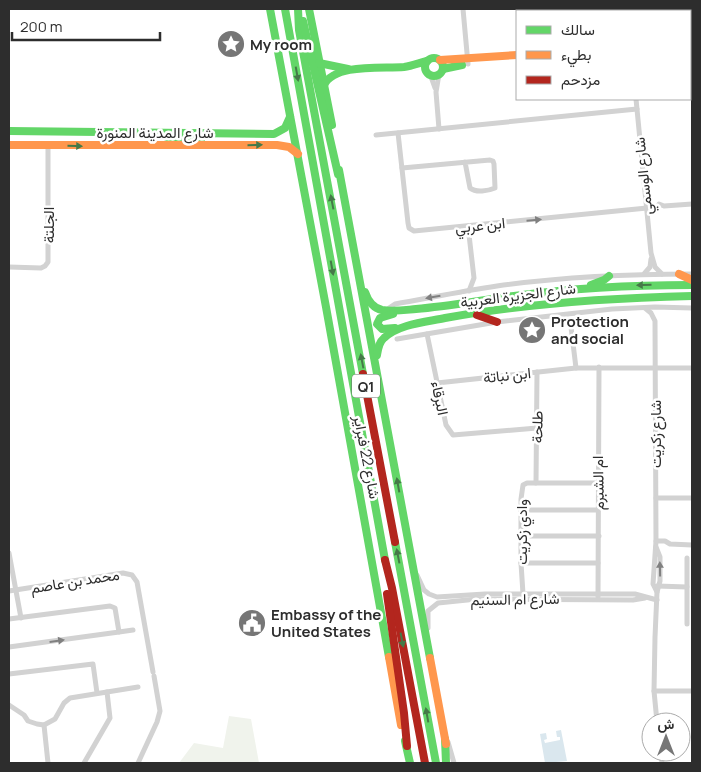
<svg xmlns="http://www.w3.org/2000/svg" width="701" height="772" font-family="Manrope,Vazirmatn,sans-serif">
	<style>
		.green { fill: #f0f3ec }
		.water { fill: #dae7ee }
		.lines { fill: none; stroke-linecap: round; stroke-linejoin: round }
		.street { stroke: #d2d2d2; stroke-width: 5 }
		.fast { stroke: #63d668; stroke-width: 8 }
		.slow { stroke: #ff974d; stroke-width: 8 }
		.jam { stroke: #b3261e; stroke-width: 8 }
		.oneway { fill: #457948 }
		.oneway2 { fill: #808080 }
		.labels { text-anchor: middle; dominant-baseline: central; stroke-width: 5; stroke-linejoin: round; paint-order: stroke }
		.shield { fill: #fff; stroke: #6c6c6c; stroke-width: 1 }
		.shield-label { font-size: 14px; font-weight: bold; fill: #2d2d2d }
		.poi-label { font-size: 15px; font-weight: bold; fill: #2d2d2d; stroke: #fff; text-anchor: start }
		.street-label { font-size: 15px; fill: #2d2d2d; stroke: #fff }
	</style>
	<rect width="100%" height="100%" fill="#fff"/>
	<!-- green -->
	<polygon class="green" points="229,716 251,719 259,763 179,763 194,743 223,748"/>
	<!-- water -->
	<polygon class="water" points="561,730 567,761 545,763 540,734 546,733 547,739 544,740 545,743 560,740 560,737 557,737 556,731"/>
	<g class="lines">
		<!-- street -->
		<g class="street">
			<polyline points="463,9 468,64"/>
			<polyline points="531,9 535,11"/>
			<polyline points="579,9 579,11"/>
			<polyline points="610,9 611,11"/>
			<polyline points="644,11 676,9"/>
			<polyline points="430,74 435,88"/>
			<polyline points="636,99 651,253 655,267 662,274"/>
			<polyline points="439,129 436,92 439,74"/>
			<polyline points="398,133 408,223 409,228 414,231 647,208"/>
			<polyline points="376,135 637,109"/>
			<path d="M402,168L490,160L493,161L494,164L495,188C488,191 476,193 470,188L465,162"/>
			<polyline points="659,204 664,206 692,204"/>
			<polyline points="468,226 474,278 469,291"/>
			<polyline points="9,267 41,268 45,266 48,262 48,145"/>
			<polyline points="644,274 650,267 651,259"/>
			<polyline points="645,308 651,313 655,321 656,541 653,584 657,592"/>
			<path d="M386,310L395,304C429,298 463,291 497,286C561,277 627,274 692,274"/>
			<polyline points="560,316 569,321 571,327 576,368"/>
			<polyline points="427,334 446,425 453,435 537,428"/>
			<polyline points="397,339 497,322 612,309 655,307 692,308"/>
			<polyline points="437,383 576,368 692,368"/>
			<polyline points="536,483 537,372"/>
			<polyline points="656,498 692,498"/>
			<polyline points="521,510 598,510"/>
			<polyline points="521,536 599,536"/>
			<polyline points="656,541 665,541 670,544 692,545"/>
			<polyline points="656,547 660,557 660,581 657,592 655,637 654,691 657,722"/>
			<polyline points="9,553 21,618"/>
			<polyline points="687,558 687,624"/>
			<polyline points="521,563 598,563"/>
			<polyline points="417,575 424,590 429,594 437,597 485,594 635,594 657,600"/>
			<polyline points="657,586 687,587"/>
			<polyline points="9,591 123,573 132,575 137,582 153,672"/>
			<polyline points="523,594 521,563 521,499 523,485 527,483 597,483"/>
			<polyline points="598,597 599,367"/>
			<polyline points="9,619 110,606 115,608 119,632 9,647"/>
			<polyline points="428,628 428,611 438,603 477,599 633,600 645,598"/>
			<polyline points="119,632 133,630"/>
			<polyline points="9,674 93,664 97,693"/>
			<polyline points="654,691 692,691"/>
			<polyline points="107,692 138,687"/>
			<polyline points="9,705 24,715 28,721 37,724 44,725 55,719 64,703 70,698 107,692 110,718 84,763"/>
			<polyline points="44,725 48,763"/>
			<polyline points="448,742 454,763"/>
			<polyline points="661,752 662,763"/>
			<polyline points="138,763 157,722 160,711 154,676"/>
		</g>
		<!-- fast -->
		<g class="fast">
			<polyline points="270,9 326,307 389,657"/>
			<polyline points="285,9 385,560"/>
			<polyline points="298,9 299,30 363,374"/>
			<polyline points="309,9 332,125"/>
			<polyline points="303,21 338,174"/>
			<polyline points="690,40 692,40"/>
			<circle cx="434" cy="67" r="9"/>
			<polyline points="319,63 348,69"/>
			<polyline points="443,69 462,65"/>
			<path d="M324,85C335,63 383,69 404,67C412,66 419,63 427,61"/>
			<polyline points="9,131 274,134 285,128 290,117"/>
			<polyline points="168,142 201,141"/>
			<polyline points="339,170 430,658"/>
			<polyline points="591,285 604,280 609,276"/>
			<path d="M365,292C368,301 373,308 382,310C393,312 405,310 416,309C449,306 482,300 514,296C573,288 632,285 692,285"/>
			<polyline points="393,314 380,318 377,324 382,329 395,328"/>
			<path d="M377,355C378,349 379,342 384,338C399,324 426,322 445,318C527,303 609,298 692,296"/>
			<polyline points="395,542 436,763"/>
			<polyline points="445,739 446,763"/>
			<polyline points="405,741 410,763"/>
		</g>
		<!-- slow -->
		<g class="slow">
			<polyline points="440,60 517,55"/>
			<polyline points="9,145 277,145 289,147 298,154"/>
			<polyline points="679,274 692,280"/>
			<polyline points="389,657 401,725"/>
			<polyline points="430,658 446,744"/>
		</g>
		<!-- jam -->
		<g class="jam">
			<polyline points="690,46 692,46"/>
			<polyline points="477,315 497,322"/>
			<polyline points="363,374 395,542"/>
			<polyline points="385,560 392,588 425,763"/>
			<polyline points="387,594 404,713 407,746"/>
		</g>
	</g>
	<!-- one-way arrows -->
	<defs><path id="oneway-solid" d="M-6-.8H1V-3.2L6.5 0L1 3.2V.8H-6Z" transform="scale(1.25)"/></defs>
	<g class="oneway">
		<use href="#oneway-solid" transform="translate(297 74) rotate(80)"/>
		<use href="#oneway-solid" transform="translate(255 145) rotate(-1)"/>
		<use href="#oneway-solid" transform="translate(75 146) rotate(1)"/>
		<use href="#oneway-solid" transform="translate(332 202) rotate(-101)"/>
		<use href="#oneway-solid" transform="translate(332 268) rotate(80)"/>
		<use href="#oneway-solid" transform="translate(644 285) rotate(179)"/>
		<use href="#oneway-solid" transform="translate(362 361) rotate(-101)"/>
		<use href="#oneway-solid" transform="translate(398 485) rotate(-100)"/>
		<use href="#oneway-solid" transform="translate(398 556) rotate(-101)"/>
		<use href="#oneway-solid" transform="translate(402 640) rotate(79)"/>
		<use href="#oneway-solid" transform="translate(427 715) rotate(-100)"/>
	</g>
	<g class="oneway2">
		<use href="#oneway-solid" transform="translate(534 220) rotate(-5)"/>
		<use href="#oneway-solid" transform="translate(433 297) rotate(170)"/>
		<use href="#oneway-solid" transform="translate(660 569) rotate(-91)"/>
		<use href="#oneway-solid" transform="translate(57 641) rotate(-8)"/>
	</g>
	<!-- icons -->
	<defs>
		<symbol id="sight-disc" viewBox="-11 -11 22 22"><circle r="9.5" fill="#767676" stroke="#fff"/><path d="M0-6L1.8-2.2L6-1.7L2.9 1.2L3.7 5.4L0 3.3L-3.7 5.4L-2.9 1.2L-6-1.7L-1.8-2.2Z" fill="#fff"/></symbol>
		<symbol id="civic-disc" viewBox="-11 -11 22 22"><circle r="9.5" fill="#767676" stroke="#fff"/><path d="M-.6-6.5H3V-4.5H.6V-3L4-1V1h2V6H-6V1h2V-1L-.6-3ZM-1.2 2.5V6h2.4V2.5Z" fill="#fff"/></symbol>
	</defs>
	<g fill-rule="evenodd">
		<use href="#sight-disc" x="215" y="28" width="32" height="32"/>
		<use href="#sight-disc" x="516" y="314" width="32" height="32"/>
		<use href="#civic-disc" x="236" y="607" width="32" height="32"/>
	</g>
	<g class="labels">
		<!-- shield labels -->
		<rect class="shield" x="352" y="374.5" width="28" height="23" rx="4"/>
		<g class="shield-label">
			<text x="366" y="386">Q1</text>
		</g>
		<!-- poi labels -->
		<g class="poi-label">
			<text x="250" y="44">My room</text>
			<text x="551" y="321">Protection<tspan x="551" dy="17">and social</tspan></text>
			<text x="271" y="614">Embassy of the<tspan x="271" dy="17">United States</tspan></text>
		</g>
		<!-- street labels -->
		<g class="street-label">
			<text x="155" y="132">شارع المدينة المنورة</text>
			<text transform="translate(643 176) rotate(-96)">شارع الوسمي</text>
			<text transform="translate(48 225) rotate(-90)">الجلتة</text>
			<text transform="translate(480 225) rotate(-6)">ابن عربي</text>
			<text transform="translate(518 295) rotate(-7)">شارع الجزيرة العربية</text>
			<text transform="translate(507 375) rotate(-6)">ابن نباتة</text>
			<text transform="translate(440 398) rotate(78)">البرقاء</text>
			<text transform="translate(537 427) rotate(-89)">طلحة</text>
			<text transform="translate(655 434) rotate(-90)">شارع زكريت</text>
			<text transform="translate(367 457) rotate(79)">شارع 22 فبراير</text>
			<text transform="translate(598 483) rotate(-91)">ام الشبرم</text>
			<text transform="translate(521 532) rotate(-90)">وادي زكريت</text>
			<text transform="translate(75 581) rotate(-9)">محمد بن عاصم</text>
			<text transform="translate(515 599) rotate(-1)">شارع ام السنيم</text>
		</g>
	</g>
	<!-- border -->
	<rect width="701" height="772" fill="none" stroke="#2d2d2d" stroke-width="20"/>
	<!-- legend -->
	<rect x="516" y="10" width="175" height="90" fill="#ffffff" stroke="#ababab"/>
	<rect x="526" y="26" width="25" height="8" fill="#63d668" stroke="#ababab"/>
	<text x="561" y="35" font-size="15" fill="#2d2d2d">سالك</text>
	<rect x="526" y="51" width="25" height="8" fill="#ff974d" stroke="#ababab"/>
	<text x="561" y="60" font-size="15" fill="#2d2d2d">بطيء</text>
	<rect x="526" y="76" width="25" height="8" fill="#b3261e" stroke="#ababab"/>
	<text x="561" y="85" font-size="15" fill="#2d2d2d">مزدحم</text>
	<!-- north arrow -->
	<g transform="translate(666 737)"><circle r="24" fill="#ffffff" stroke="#ababab"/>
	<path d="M0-4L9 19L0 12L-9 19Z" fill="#767676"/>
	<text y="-8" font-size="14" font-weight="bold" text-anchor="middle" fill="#2d2d2d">ش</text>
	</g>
	<!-- scale -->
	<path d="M12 32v8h148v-8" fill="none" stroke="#2d2d2d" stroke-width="2.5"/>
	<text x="20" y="32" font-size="15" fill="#2d2d2d" stroke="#ffffff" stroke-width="4" paint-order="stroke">200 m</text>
</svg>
